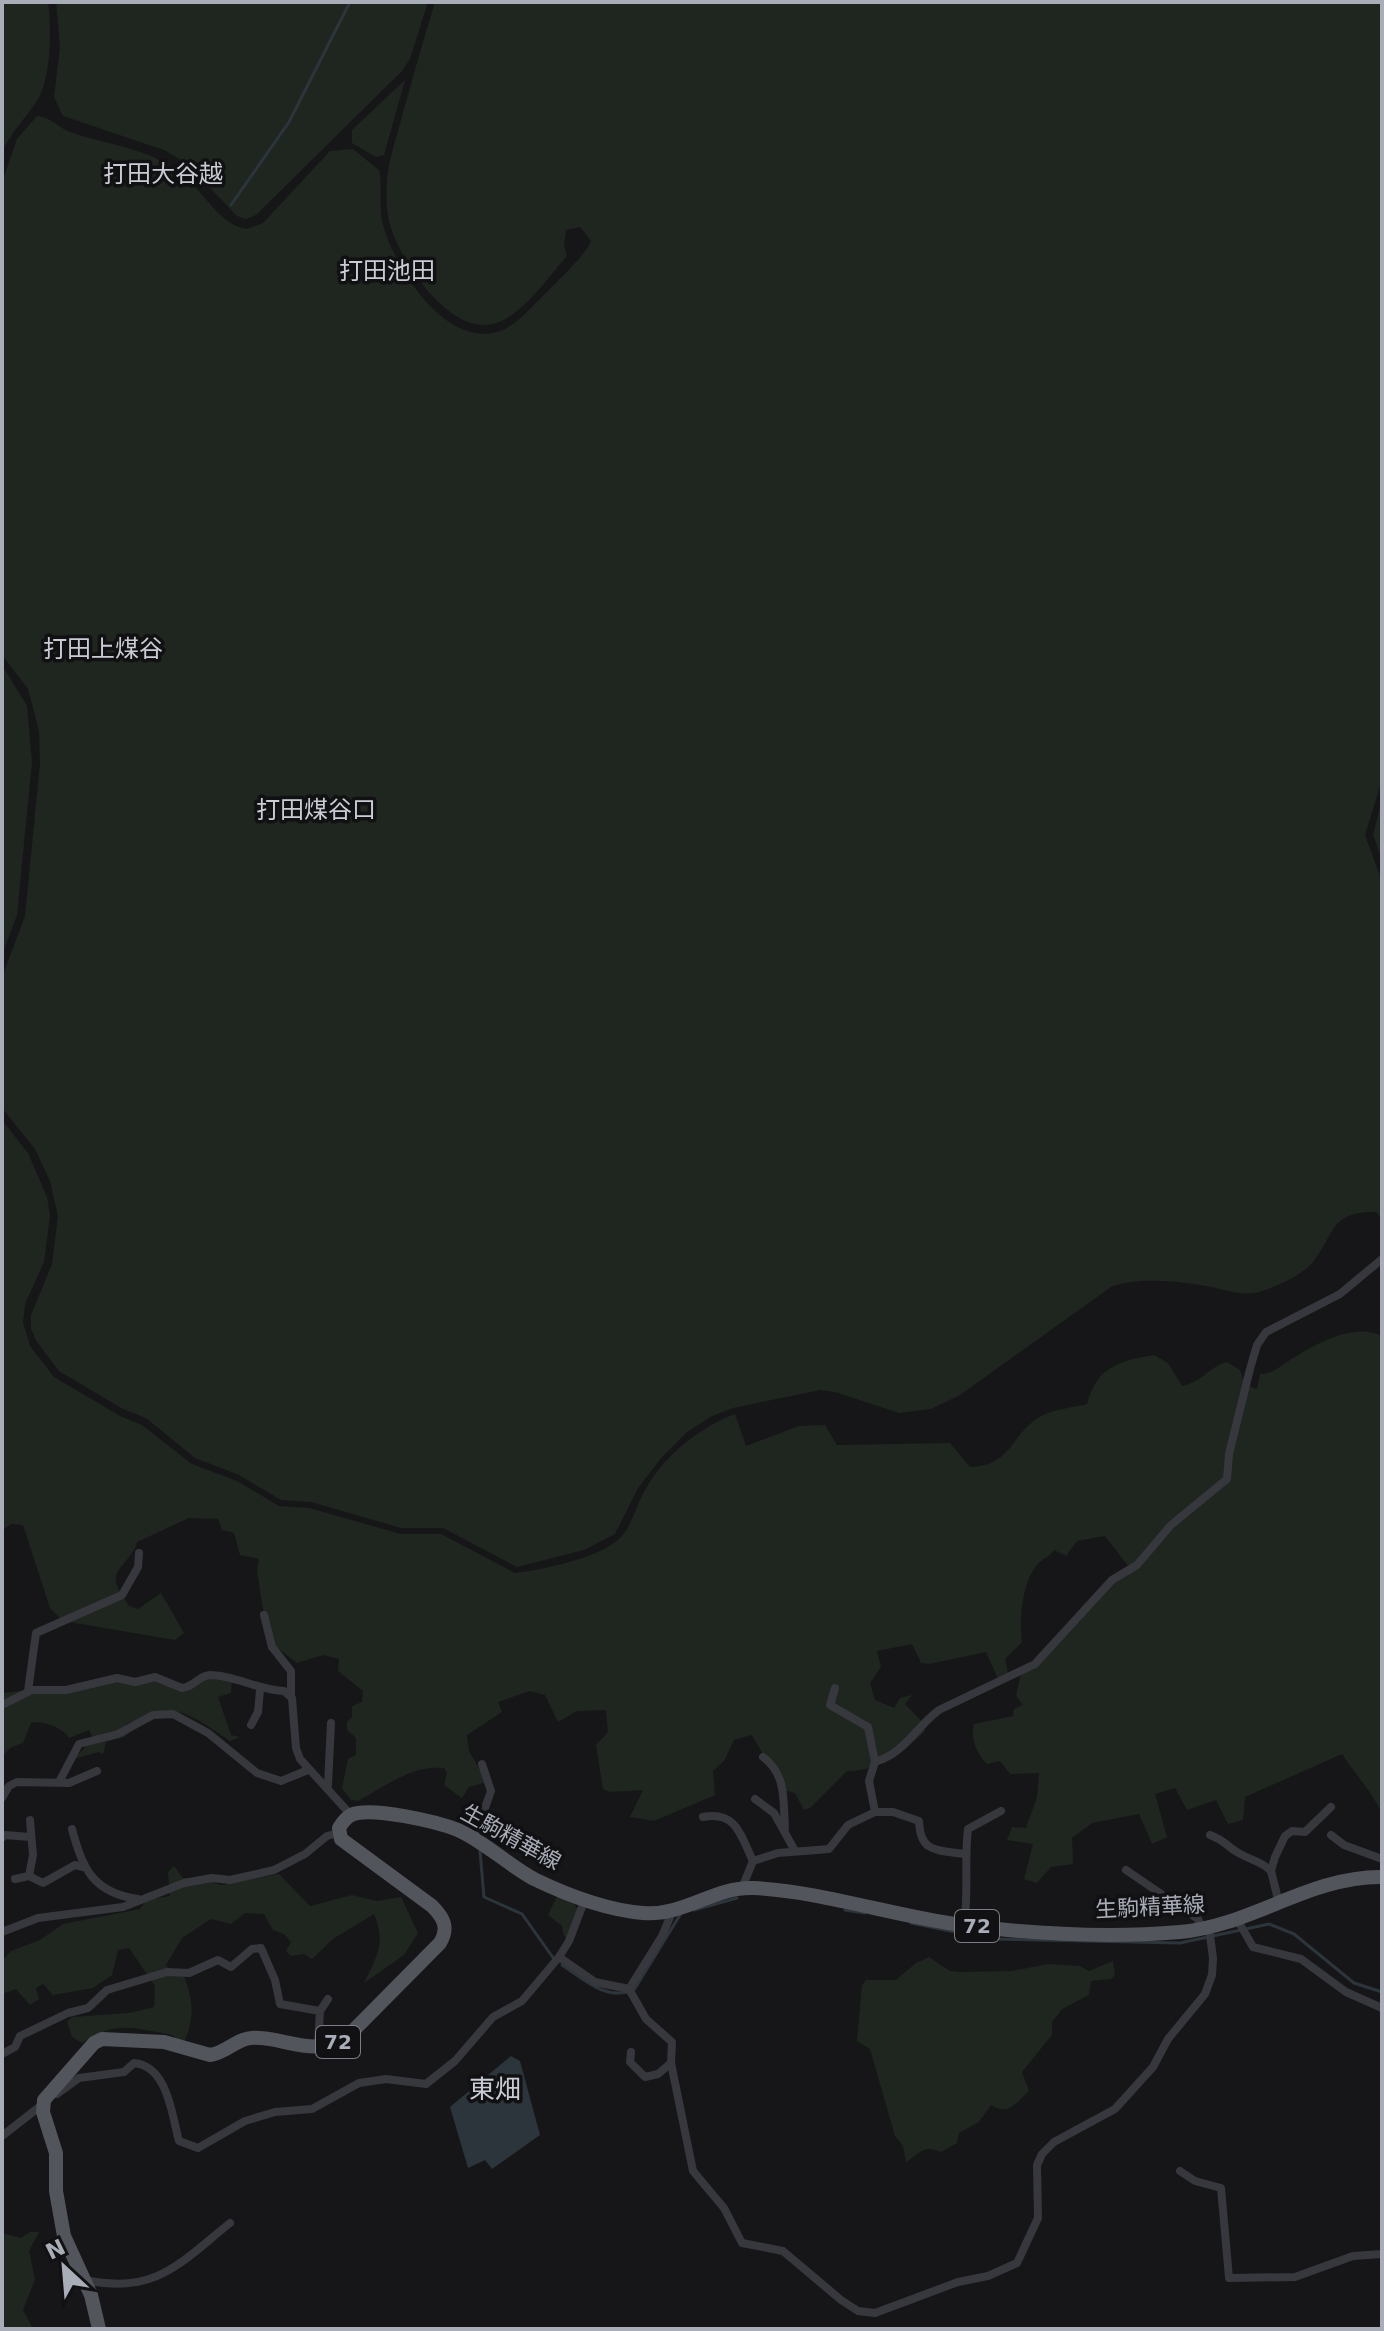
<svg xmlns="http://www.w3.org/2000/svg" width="1384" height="2331" font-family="'DejaVu Sans','Noto Sans JP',sans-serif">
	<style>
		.green { fill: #1e261f }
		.water { fill: #2c353c }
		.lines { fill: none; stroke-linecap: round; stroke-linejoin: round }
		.stream { stroke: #2c353c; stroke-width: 3 }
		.minor { stroke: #37383d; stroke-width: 8 }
		.primary { stroke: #53555c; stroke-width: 14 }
		.labels { text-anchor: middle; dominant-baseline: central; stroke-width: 7; stroke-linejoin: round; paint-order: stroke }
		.shield { fill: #111113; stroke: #7b7e86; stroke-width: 2 }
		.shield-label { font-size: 20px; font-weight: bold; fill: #a8adb8 }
		.street-label { font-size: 22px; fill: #a8adb8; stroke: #111113 }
		.neighbourhood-label { font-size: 24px; fill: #c9ccd4; stroke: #111113 }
		.quarter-label { font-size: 26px; fill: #c9ccd4; stroke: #111113 }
	</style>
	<rect width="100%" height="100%" fill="#161618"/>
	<!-- green -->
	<g class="green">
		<path d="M2,2H48C52,28 51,79 37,101C25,119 10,133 2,153Z"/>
		<polygon points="56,2 428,2 410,59 402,71 256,215 246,219 237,216 186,163 164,150 63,116 54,97 60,47"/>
		<path d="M435,2H1382V780L1365,835L1382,881V1219L1376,1212C1329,1211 1335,1235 1313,1262C1302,1275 1281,1284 1265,1290C1248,1297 1233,1292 1216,1288C1185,1282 1141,1276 1111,1287L960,1395L931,1409L899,1413L835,1392L820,1390L733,1408L712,1416L687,1432L662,1457L638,1488L615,1534L584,1550L517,1567L443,1528H401L311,1502L281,1500L239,1475L195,1458L146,1418L123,1409L59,1371L37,1342L31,1329V1315L52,1264L58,1216L50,1181L35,1149L2,1108V977L25,916L40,763L39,731L28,689L2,655V182L17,139L37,116C51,117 57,127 70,132C107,145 149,148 181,173C202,189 220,226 247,229L263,223L330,151L353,149L379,170C383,188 378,207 383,225C395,268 446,350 500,331C514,326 524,315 534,305C548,290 584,258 591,241L580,227L566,230L564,246L567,256C548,277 524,314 496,323C451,338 402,263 391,228C386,213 386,195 387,179C389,159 396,139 401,120C412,80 423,41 435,2Z"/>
		<polygon points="405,80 384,155 376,157 352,143 352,130"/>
		<polygon points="2,665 27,706 32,762 17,915 2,955"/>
		<polygon points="1382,799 1382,860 1373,835"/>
		<path d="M2,1120L28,1153L47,1197L50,1216L44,1262L25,1304L23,1322L30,1346L54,1377L120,1416L142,1425L192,1464L237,1481L279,1506L309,1508L401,1534H441L515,1573C542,1570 602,1557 620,1538C632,1526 635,1508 643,1494C661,1458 698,1428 735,1414L746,1446L799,1426L825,1425L837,1445L950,1443L970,1467C1012,1465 1009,1437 1038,1418C1051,1409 1072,1408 1087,1404C1097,1367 1118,1361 1154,1355L1168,1363L1182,1386C1202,1382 1209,1367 1227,1362L1240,1370L1245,1385L1257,1389L1260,1374C1274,1374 1281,1365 1293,1358C1317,1343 1355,1322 1382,1336V1813C1371,1791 1355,1774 1342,1754L1245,1797L1243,1820L1228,1824L1216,1800L1187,1810L1175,1788L1155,1794L1167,1837L1152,1844L1139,1814L1092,1823L1072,1838L1073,1864L1051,1867L1037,1883L1024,1879L1033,1844L1007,1840L1012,1827L1026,1828L1037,1797L1039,1773L1010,1774L1000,1761L987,1764C977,1754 970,1738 974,1724L1013,1716L1014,1709L1023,1705L1016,1696L1022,1668L1042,1657L1129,1567L1105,1536L1077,1541L1066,1556L1054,1550C1049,1558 1045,1557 1040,1562C1022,1578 1019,1620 1022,1642L1005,1659L1009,1677L999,1681L986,1652L929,1664L921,1663L912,1644L877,1651L881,1667L870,1683L875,1700L894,1708L900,1698L912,1695L905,1704L924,1724L925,1731C908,1749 873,1773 847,1771L810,1808L804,1810L795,1793L783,1790L752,1735L734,1740L724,1761L713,1771L715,1795L654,1821L630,1817L643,1790L610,1792L603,1789L596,1745L608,1732L606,1710L577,1711L558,1722L545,1695L530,1691L498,1702L502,1712L467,1735L469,1751L487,1782L469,1787L462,1798L444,1785L447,1773L444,1768C411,1765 386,1786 358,1801L351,1800L342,1788L348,1759L356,1755V1738L347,1730V1722L352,1717V1706L362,1702L363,1691L338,1671L339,1659L323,1655L297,1663L268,1641L257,1571L259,1559L240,1555L234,1533L222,1530L218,1519L189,1518L137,1542C135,1557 113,1568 116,1582C117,1589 125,1599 129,1606L138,1609L161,1593L184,1633L175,1640L63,1621L50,1608L23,1525L11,1524L2,1531Z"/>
		<path d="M215,1676L232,1679L231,1693L218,1697L231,1735L240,1737L230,1741C184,1710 180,1703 126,1724L129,1732L125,1737L106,1742L103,1754L98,1752L74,1759L93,1739L89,1730L69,1738C63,1728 43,1720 31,1723L23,1743L10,1748L2,1757V1693L154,1677L177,1686Z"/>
		<path d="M174,1866L183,1878H200L221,1885L279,1874L310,1906L352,1895L377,1901L401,1897L418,1933L404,1955L364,1983C377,1957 386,1942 374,1914L333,1939L312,1959L304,1954L291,1956L286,1951L291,1942L284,1934L273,1930L264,1914L245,1913L231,1924L211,1919L182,1938L166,1965L172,1973L183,1974C193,1998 195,2016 185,2040L179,2041L172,2035C134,2028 115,2020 82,2043L72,2037L67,2022L72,2017L129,2013L154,2007L155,1986L129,1948L118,1950L112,1975L93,1988L53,1995L43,1984L36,1988L39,1999L30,2005L16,1989L2,1994V1961L11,1951L40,1940L63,1924L140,1909L147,1900L170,1896L168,1872Z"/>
		<polygon points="558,1894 574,1903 578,1910 568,1938 564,1936 562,1926 548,1915"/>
		<path d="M929,1957L950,1971L960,1972L1012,1971L1048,1964L1080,1966L1089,1971L1113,1961L1115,1975L1111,1979L1091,1981L1089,1995L1062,2009L1052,2022V2035L1022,2072L1029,2091C1015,2104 1009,2116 991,2105L979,2122L959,2133L957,2143L941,2152C924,2144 920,2153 906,2162L903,2146L895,2136L870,2049L857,2041L862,1985L866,1980H896L916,1963Z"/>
		<polygon points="30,2232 39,2232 29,2251 35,2279 23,2310 33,2329 2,2329 2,2233 21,2238"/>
	</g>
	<!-- water -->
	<polygon class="water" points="511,2056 520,2061 540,2135 492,2169 485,2160 468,2168 450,2107"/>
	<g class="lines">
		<!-- stream -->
		<g class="stream">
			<polyline points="231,205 289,122 350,2"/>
			<polyline points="480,1851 484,1897 522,1914 554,1959"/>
			<polyline points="694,1910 737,1898"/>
			<polyline points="845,1910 865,1913"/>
			<polyline points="911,1923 985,1938"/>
			<polyline points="991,1939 1180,1943 1269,1924 1294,1934 1354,1983 1382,1992"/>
			<path d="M562,1965C584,1980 606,2001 634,1990L680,1915"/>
		</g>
		<!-- minor -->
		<g class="minor">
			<polyline points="264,1615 272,1647 291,1671 291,1695"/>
			<polyline points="28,1691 36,1633 122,1595 138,1567 139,1553"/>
			<path d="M2,1705L32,1690H66L117,1678L135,1682L155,1677L182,1688C194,1687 198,1676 210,1675C234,1675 258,1690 284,1691L292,1698L296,1748L300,1759L351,1815"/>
			<polyline points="251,1725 258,1712 260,1690"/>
			<path d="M763,1757C787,1775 783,1801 785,1828"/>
			<path d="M875,1762C906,1752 915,1728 939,1710L1035,1664L1112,1580L1137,1565L1171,1525L1227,1479L1229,1454L1250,1369L1257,1345L1266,1332L1340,1294L1382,1259"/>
			<polyline points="59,1782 79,1744 118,1734 153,1715 173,1714 208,1733 257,1773 281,1781 308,1770"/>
			<polyline points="328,1785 331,1723"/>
			<polyline points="2,1798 9,1786 17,1782 69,1783 97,1771"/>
			<polyline points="755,1799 774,1813 795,1851"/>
			<path d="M875,1812H893L919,1821C920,1853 937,1850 965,1854"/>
			<path d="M703,1817C736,1810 741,1836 753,1861"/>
			<path d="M72,1829C82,1868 93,1893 138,1899"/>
			<path d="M1210,1835C1226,1841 1225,1845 1237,1852C1249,1860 1260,1860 1271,1871"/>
			<polyline points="1331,1835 1344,1845 1382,1859"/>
			<polyline points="2,1838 5,1835 30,1837"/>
			<polyline points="479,1843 479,1825 491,1791 482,1764"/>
			<polyline points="1126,1870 1198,1919 1202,1929"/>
			<polyline points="29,1876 33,1855 30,1820"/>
			<polyline points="15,1879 29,1876 43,1883 75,1865 83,1867"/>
			<polyline points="742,1888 753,1861 778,1853 829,1849 848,1825 875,1812 869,1781 875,1762 868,1727 830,1705 835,1688"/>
			<polyline points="1279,1903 1271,1871 1275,1857 1285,1836 1292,1831 1305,1832 1331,1807"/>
			<polyline points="1237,1919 1253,1947 1301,1959 1346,1992 1382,2008"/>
			<path d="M964,1925C969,1892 964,1861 968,1829L1001,1811"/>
			<polyline points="2,1932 38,1918 123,1907 184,1883 212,1878 230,1880 274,1870 305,1854 327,1836 338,1833"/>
			<polyline points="559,1957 569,1941 585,1899"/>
			<polyline points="629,1989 646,2019 672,2042 671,2063 693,2171 724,2208 742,2243 783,2251 841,2300 858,2311 875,2313 958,2282 988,2276 1017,2263 1038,2218 1037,2165 1042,2154 1054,2142 1115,2109 1153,2067 1168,2039 1205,1994 1212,1975 1213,1958 1209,1928"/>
			<polyline points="629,1989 662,1936 673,1910"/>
			<polyline points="318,2045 320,2011 328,1999"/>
			<polyline points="631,2052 630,2062 645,2077 658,2074 671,2063"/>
			<polyline points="2,2054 15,2047 20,2036 68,2013 88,2008 107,1990 167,1972 189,1973 218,1960 231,1967 252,1949 261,1948 275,1980 280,2004 320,2011"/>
			<path d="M57,2094L79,2078L124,2072L134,2063C168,2066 172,2116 179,2141L198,2148L245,2121L275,2112L312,2109L359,2083L386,2079L426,2084L455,2061L493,2017L522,2001L559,1957L595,1982L629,1989"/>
			<polyline points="2,2136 43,2104"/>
			<polyline points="1180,2171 1195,2181 1221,2188 1229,2278 1295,2277 1353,2256 1382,2254"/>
			<path d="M85,2280C155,2295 179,2264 230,2223"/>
		</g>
		<!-- primary -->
		<path class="primary" d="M99,2329L91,2295L64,2236L56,2191V2153L43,2112L44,2100L94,2043L102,2039L164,2042L210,2055C226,2053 236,2039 251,2038C283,2035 317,2062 351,2033L440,1943C449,1928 444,1918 432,1906L341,1839L339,1828C342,1823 346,1818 351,1815C371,1806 438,1822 458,1830C485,1842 508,1865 534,1879C567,1895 607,1910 643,1913C682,1917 715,1886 754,1888C825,1892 893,1916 962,1925C1033,1934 1109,1938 1180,1932C1251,1926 1310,1876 1382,1877"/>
	</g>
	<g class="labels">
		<!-- shield labels -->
		<g class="shield">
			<rect x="955" y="1910" width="44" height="32" rx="6"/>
			<rect x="316" y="2026" width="44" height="32" rx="6"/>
		</g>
		<g class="shield-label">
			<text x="977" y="1926">72</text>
			<text x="338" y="2042">72</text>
		</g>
		<!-- street labels -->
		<g class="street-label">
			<text transform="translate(511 1837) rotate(29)">生駒精華線</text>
			<text transform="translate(1150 1907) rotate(-3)">生駒精華線</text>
		</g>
		<!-- neighbourhood labels -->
		<g class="neighbourhood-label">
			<text x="163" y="174">打田大谷越</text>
			<text x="387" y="271">打田池田</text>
			<text x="103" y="649">打田上煤谷</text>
			<text x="316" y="810">打田煤谷口</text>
		</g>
		<!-- quarter labels -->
		<g class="quarter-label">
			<text x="495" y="2089">東畑</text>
		</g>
	</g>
	<!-- border -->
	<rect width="1384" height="2331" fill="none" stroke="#a8adb8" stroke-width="8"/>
	<!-- north arrow -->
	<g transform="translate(64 2267) rotate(334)" stroke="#111113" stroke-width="6" paint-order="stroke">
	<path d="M0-6L14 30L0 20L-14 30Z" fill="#a8adb8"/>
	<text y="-12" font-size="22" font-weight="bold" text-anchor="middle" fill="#a8adb8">N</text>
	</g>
</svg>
